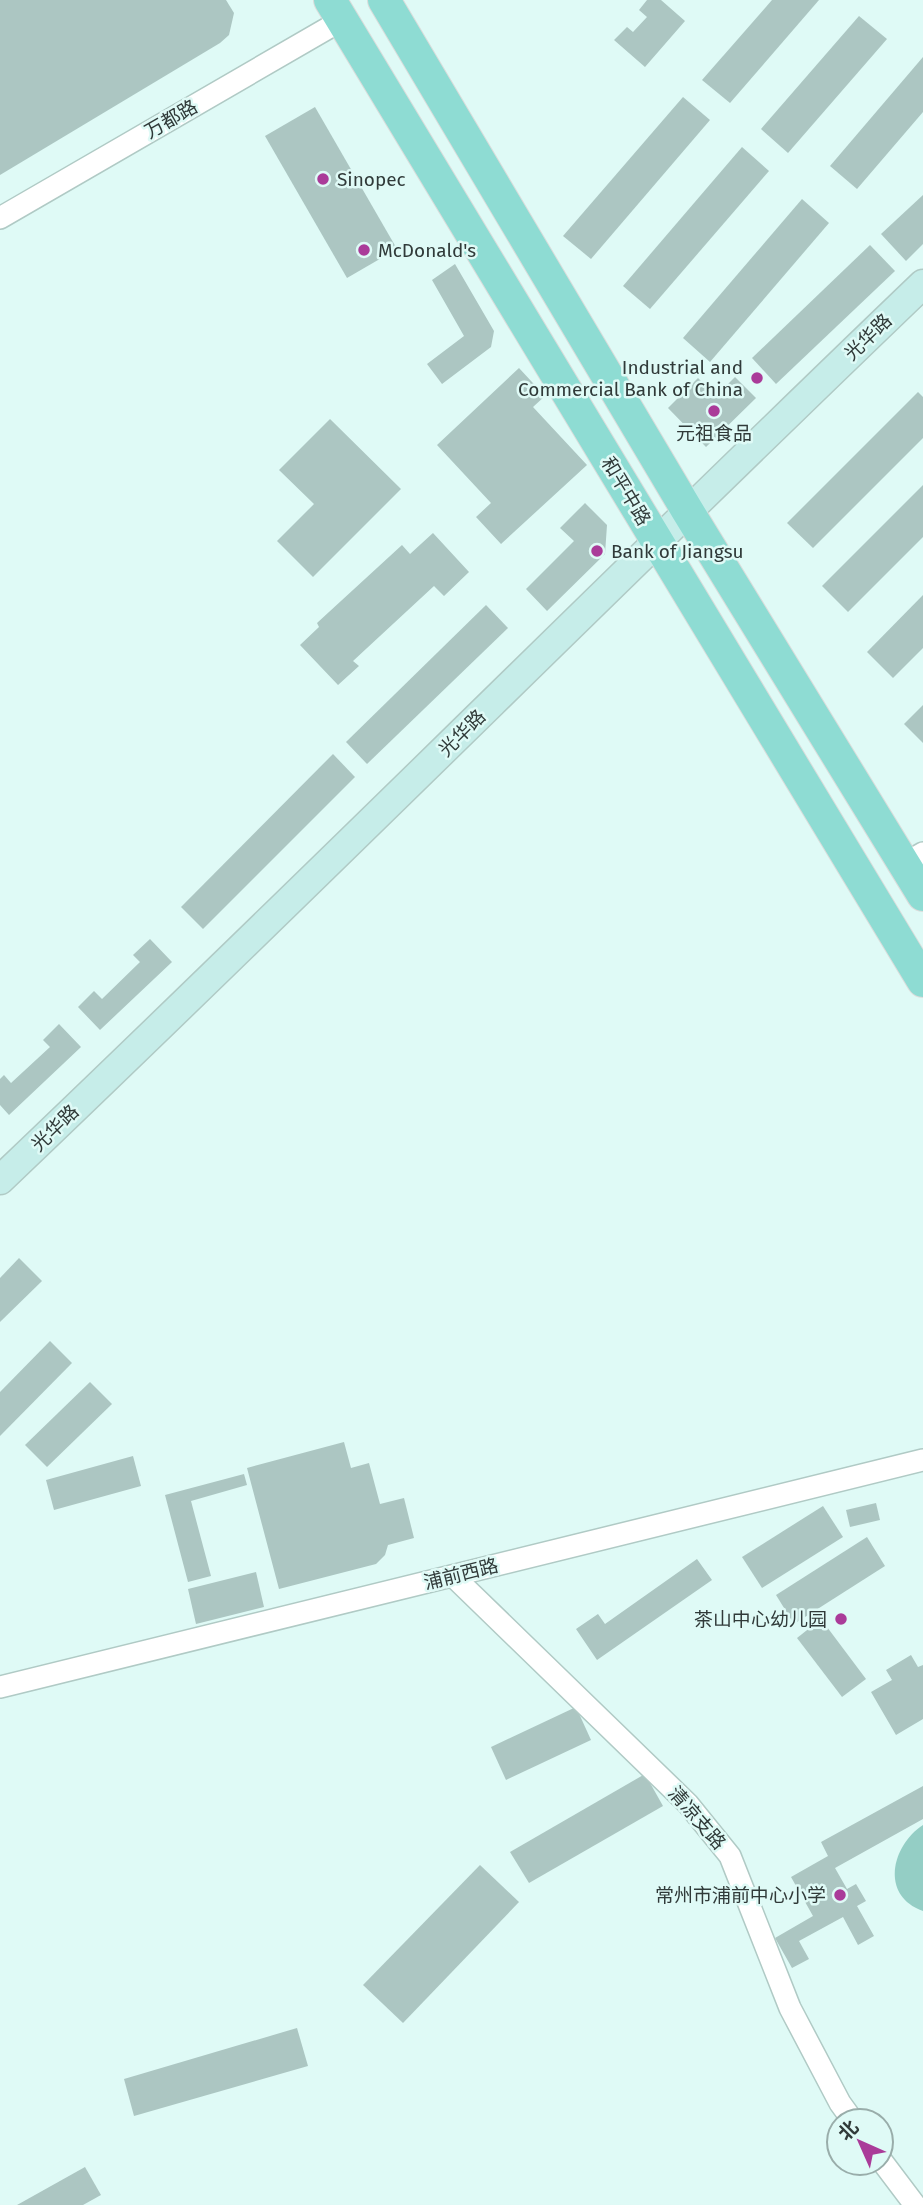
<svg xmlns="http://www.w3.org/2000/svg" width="923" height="2205" font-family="'Fira Sans','Noto Sans SC',sans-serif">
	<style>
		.green { fill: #94cec5 }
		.building { fill: #acc6c2 }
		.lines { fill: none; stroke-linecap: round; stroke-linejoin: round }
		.street-casing { stroke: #b0cac5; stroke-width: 24 }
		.secondary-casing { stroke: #b0cac5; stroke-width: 31 }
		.primary-casing { stroke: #dadcdb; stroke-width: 34 }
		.street { stroke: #fff; stroke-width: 21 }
		.secondary { stroke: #c6ede9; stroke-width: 28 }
		.primary { stroke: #8edcd3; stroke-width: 32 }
		.poi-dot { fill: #aa3b99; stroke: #dffaf6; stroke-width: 2.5 }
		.labels { text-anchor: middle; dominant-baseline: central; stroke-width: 5; stroke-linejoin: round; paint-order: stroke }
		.street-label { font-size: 19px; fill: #303a39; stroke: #dffaf6 }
		.poi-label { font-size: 19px; fill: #303a39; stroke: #dffaf6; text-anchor: start }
	</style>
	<rect width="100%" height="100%" fill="#dffaf6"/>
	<!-- green -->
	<path class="green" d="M923,1825V1911C880,1896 891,1846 923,1825Z"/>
	<!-- building -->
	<g class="building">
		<polygon points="0,0 226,0 234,13 229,35 220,43 0,175"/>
		<polygon points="647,0 661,0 685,21 645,67 614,40 627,27 633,32 647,17 639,10"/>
		<polygon points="772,0 819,0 730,103 702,80"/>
		<polygon points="859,16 887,39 788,153 761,129"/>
		<polygon points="923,57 923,112 857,189 830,166"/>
		<polygon points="683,97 710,120 591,259 563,236"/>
		<polygon points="315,107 397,249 347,278 265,136"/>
		<polygon points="742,147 769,171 650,309 623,286"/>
		<polygon points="923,195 923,244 906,261 881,234"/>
		<polygon points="802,199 829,223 710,362 683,338"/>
		<polygon points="870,245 895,271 776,384 752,358"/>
		<polygon points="455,264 494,331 491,347 442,384 427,364 464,336 432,280"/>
		<polygon points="519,368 545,396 533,407 587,465 501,544 476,517 491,503 437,445"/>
		<polygon points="735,377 756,398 706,447 668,408 698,378 716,396"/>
		<polygon points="918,392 923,397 923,438 813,548 787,523"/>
		<polygon points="330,419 401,489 313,577 277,541 314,504 279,470"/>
		<polygon points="923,485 923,537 848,612 822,586"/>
		<polygon points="585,503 607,525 605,554 547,611 526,589 574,541 560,528"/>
		<polygon points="433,533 469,572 444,596 434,586 353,661 359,666 338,685 300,645 319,627 317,623 402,545 410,554"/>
		<polygon points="923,595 923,648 893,678 867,652"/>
		<polygon points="486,605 508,628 367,764 346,742"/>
		<polygon points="923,705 923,743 904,724"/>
		<polygon points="333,754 355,777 203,929 181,907"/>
		<polygon points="150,939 172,962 100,1030 78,1007 94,991 102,999 140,962 133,955"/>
		<polygon points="59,1024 81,1047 9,1115 0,1105 0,1079 4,1075 11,1083 50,1047 43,1040"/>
		<polygon points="19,1258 42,1281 0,1322 0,1278"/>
		<polygon points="50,1341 72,1363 0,1436 0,1392"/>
		<polygon points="90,1382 112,1404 47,1467 25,1445"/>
		<polygon points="344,1442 351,1468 369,1463 380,1504 404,1498 414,1538 388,1545 385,1555 376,1564 279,1589 247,1468"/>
		<polygon points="133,1456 141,1486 54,1510 46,1480"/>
		<polygon points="244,1474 247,1485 191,1501 211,1576 188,1582 165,1495"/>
		<polygon points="876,1503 880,1520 850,1527 846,1510"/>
		<polygon points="823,1506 843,1537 762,1588 742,1557"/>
		<polygon points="867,1537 885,1566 794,1624 776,1595"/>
		<polygon points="697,1559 712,1580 597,1660 576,1629 598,1614 605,1624"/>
		<polygon points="256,1572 264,1607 196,1624 188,1589"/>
		<polygon points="821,1619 866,1679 842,1697 797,1638"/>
		<polygon points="911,1655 918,1667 923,1665 923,1719 896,1735 871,1692 892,1680 886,1670"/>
		<polygon points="576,1707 591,1740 506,1780 491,1747"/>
		<polygon points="645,1774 663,1806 529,1883 510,1852"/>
		<polygon points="923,1786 923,1819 835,1868 847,1889 856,1884 866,1901 857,1906 874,1936 858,1945 843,1917 799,1941 809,1959 792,1968 775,1938 813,1916 791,1877 828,1856 821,1842"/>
		<polygon points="480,1865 519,1902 403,2023 363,1985"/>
		<polygon points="297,2028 308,2066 134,2116 124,2079"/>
		<polygon points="85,2167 101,2195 83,2205 17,2205"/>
	</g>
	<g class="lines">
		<defs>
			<g id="street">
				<polyline points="0,218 342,20"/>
				<polyline points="904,864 923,853"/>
				<polyline points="453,1576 688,1804 730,1856 790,2008 840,2103 853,2121"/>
				<polyline points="0,1687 923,1460"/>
				<polyline points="881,2160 915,2205"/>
			</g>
			<path id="secondary" d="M0,1180C310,885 613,581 923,284"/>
			<g id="primary">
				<polyline points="330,0 923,981"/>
				<polyline points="384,0 687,510 923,895"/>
			</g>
		</defs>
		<!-- street casing -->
		<use href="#street" class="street-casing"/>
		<!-- secondary casing -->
		<use href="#secondary" class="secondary-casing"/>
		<!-- primary casing -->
		<use href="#primary" class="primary-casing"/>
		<!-- street -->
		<use href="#street" class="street"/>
		<!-- secondary -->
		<use href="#secondary" class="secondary"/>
		<!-- primary -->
		<use href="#primary" class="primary"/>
	</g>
	<!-- markers -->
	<g class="poi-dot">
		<circle cx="323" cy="179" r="7"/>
		<circle cx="364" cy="250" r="7"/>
		<circle cx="757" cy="378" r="7"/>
		<circle cx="714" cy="411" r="7"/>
		<circle cx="597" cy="551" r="7"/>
		<circle cx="841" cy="1619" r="7"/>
		<circle cx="840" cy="1895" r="7"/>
	</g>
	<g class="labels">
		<!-- street labels -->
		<g class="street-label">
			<text transform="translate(171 119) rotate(-30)">万都路</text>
			<text transform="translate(868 337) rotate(-44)">光华路</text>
			<text transform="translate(626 491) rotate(59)">和平中路</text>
			<text transform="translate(462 733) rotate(-45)">光华路</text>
			<text transform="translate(55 1128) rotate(-44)">光华路</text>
			<text transform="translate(461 1574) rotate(-14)">浦前西路</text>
			<text transform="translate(697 1818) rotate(49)">清凉支路</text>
		</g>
		<!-- poi labels -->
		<g class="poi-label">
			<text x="337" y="179">Sinopec</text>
			<text x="378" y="250">McDonald's</text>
			<text x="743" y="367" text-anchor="end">Industrial and<tspan x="743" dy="22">Commercial Bank of China</tspan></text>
			<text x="714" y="433" text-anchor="middle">元祖食品</text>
			<text x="611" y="551">Bank of Jiangsu</text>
			<text x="827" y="1619" text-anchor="end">茶山中心幼儿园</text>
			<text x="826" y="1895" text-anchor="end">常州市浦前中心小学</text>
		</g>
	</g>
	<!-- north arrow -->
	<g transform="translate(860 2142) rotate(315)"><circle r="33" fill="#dffaf6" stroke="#99adaa" stroke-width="2"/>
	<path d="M0-5L12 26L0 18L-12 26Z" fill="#aa3b99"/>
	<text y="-10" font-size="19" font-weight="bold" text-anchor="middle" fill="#303a39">北</text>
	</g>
</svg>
